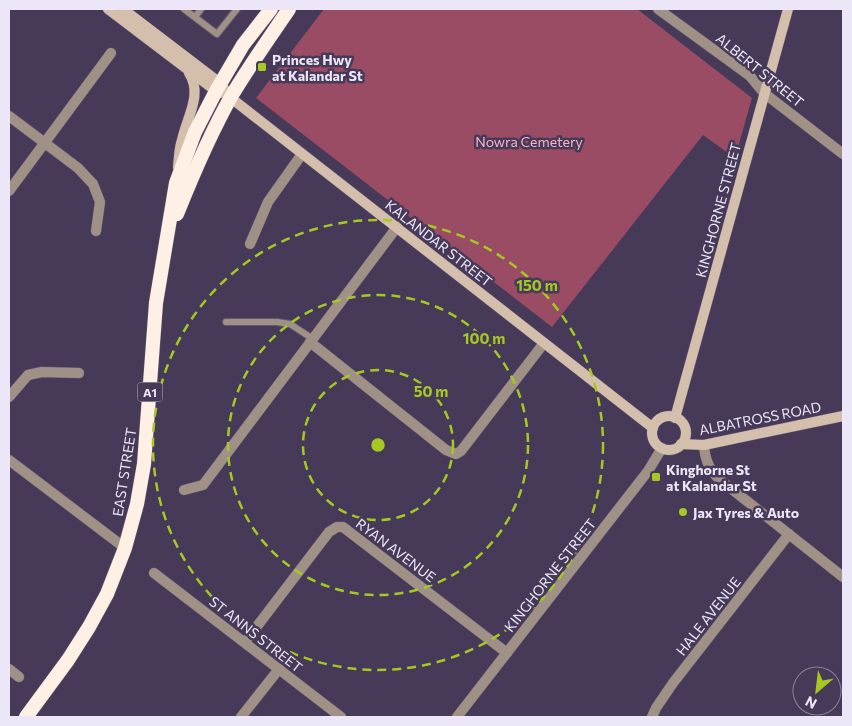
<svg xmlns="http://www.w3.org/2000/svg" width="852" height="726" font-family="Commissioner,sans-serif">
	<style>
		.green { fill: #994c64 }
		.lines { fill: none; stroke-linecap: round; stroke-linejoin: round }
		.service-casing { stroke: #645975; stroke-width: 8 }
		.minor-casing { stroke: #645975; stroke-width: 11 }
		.tertiary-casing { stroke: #645975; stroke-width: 11 }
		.secondary-casing { stroke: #645975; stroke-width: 11 }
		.trunk-casing { stroke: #645975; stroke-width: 15 }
		.service { stroke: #9f9186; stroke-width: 6 }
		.minor { stroke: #9f9186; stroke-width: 10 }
		.tertiary { stroke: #9f9186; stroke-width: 10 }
		.secondary { stroke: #d4beac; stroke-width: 10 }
		.trunk { stroke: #fef0e4; stroke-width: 14 }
		.ring { fill: none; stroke: #a6c821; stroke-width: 2.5; stroke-dasharray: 9 6 }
		.poi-dot { fill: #a6c821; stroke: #463a58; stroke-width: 2 }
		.labels { text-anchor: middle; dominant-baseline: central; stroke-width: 5; stroke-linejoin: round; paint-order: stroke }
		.shield { fill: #463a58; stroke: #bab2c8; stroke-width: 1 }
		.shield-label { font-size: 12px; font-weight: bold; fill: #ece6f8 }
		.poi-label { font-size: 14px; font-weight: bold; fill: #ece6f8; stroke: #463a58; text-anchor: start }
		.street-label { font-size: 14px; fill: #ece6f8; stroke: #463a58 }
		.park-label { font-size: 14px; fill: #fcb3c6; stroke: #463a58 }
		.centre { fill: #a6c821; stroke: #463a58; stroke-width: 2.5 }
		.ring-label { font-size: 15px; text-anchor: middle; font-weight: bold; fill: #a6c821; stroke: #463a58; stroke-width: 5; stroke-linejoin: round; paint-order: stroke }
	</style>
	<rect width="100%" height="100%" fill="#463a58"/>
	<!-- green -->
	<polygon class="green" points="324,9 637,9 752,98 735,158 703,135 552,327 256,98"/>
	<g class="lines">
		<defs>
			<g id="service">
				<polyline points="184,9 217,34 237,9"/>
				<polyline points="195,17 201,9"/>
				<polyline points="226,322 277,322 290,324 313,339"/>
			</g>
			<g id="minor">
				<polyline points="658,9 750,76 764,93 843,154"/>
				<polyline points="9,116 78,168 93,184 100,202 96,231"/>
				<polyline points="9,191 111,53"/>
				<polyline points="250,244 268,202 302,154"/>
				<polyline points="310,342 446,450 456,454 461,451 544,343"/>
				<polyline points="9,397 28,375 42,372 79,373"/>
				<path d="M704,445C705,460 709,469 719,479L843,577"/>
				<polyline points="9,460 125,548"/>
				<polyline points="184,490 203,485 397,227"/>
				<polyline points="154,573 341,717"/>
				<polyline points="245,642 329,532 337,527 343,527 507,653"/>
				<polyline points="9,669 19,677"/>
				<polyline points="241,717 279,669"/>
				<polyline points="652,717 656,708 673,683 789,534"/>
			</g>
			<polyline id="tertiary" points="457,717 648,471 662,448"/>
			<g id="secondary">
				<polyline points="108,9 216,91 221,93"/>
				<polyline points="123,9 220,83 231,98 653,428"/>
				<path d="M178,167C179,158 179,148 182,140C187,117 203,94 189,73"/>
				<circle cx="669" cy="433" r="17"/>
				<polyline points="675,418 788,9"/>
				<polyline points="681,444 704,445 843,416"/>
			</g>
			<g id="trunk">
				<path d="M177,214C193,174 211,132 232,95C250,65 270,37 289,9"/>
				<polyline points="26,717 68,660 89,627 107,594 125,548 137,504 144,464 156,303 176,183 195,132 216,91 243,45 271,9"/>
			</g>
		</defs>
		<!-- service casing -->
		<use href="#service" class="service-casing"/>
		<!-- minor casing -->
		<use href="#minor" class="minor-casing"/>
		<!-- tertiary casing -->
		<use href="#tertiary" class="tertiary-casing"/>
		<!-- secondary casing -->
		<use href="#secondary" class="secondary-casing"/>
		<!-- trunk casing -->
		<use href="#trunk" class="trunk-casing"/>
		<!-- service -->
		<use href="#service" class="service"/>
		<!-- minor -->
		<use href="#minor" class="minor"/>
		<!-- tertiary -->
		<use href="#tertiary" class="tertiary"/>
		<!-- secondary -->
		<use href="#secondary" class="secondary"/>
		<!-- trunk -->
		<use href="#trunk" class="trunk"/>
	</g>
	<!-- distance rings -->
	<g class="ring">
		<circle cx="378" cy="445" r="75"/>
		<circle cx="378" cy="445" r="150"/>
		<circle cx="378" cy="445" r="225"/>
	</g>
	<!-- markers -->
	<g class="poi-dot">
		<rect x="257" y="62" width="10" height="10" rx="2.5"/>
		<rect x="651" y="472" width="10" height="10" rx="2.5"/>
		<circle cx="683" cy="512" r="5"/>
	</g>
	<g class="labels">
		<!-- shield labels -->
		<rect class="shield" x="137.5" y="382.5" width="25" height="19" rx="4"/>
		<g class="shield-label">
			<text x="150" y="392">A1</text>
		</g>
		<!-- poi labels -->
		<g class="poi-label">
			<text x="272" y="59">Princes Hwy<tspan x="272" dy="16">at Kalandar St</tspan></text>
			<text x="666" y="469">Kinghorne St<tspan x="666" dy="16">at Kalandar St</tspan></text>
			<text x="693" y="512">Jax Tyres &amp; Auto</text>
		</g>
		<!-- street labels -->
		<g class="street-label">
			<text transform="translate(760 70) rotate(39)">ALBERT STREET</text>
			<text transform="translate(718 210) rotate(-75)">KINGHORNE STREET</text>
			<text transform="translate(439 243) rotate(38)">KALANDAR STREET</text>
			<text transform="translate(760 418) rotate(-11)">ALBATROSS ROAD</text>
			<text transform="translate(124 472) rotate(-81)">EAST STREET</text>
			<text transform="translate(396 550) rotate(37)">RYAN AVENUE</text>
			<text transform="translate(550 575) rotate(-52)">KINGHORNE STREET</text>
			<text transform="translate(708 616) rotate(-52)">HALE AVENUE</text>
			<text transform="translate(256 634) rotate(38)">ST ANNS STREET</text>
		</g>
		<!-- park labels -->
		<g class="park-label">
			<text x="529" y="141">Nowra Cemetery</text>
		</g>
	</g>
	<circle cx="378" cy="445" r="8" class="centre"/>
	<g class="ring-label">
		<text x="537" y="291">150 m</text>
		<text x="484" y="344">100 m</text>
		<text x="431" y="397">50 m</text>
	</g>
	<!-- border -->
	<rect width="852" height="726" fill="none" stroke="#ece6f8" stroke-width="20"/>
	<!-- north arrow -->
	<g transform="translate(817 691) rotate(208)"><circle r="24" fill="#463a58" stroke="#887f98"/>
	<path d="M0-4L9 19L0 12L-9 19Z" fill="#a6c821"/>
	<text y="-8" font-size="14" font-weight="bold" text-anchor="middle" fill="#ece6f8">N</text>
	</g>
</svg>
